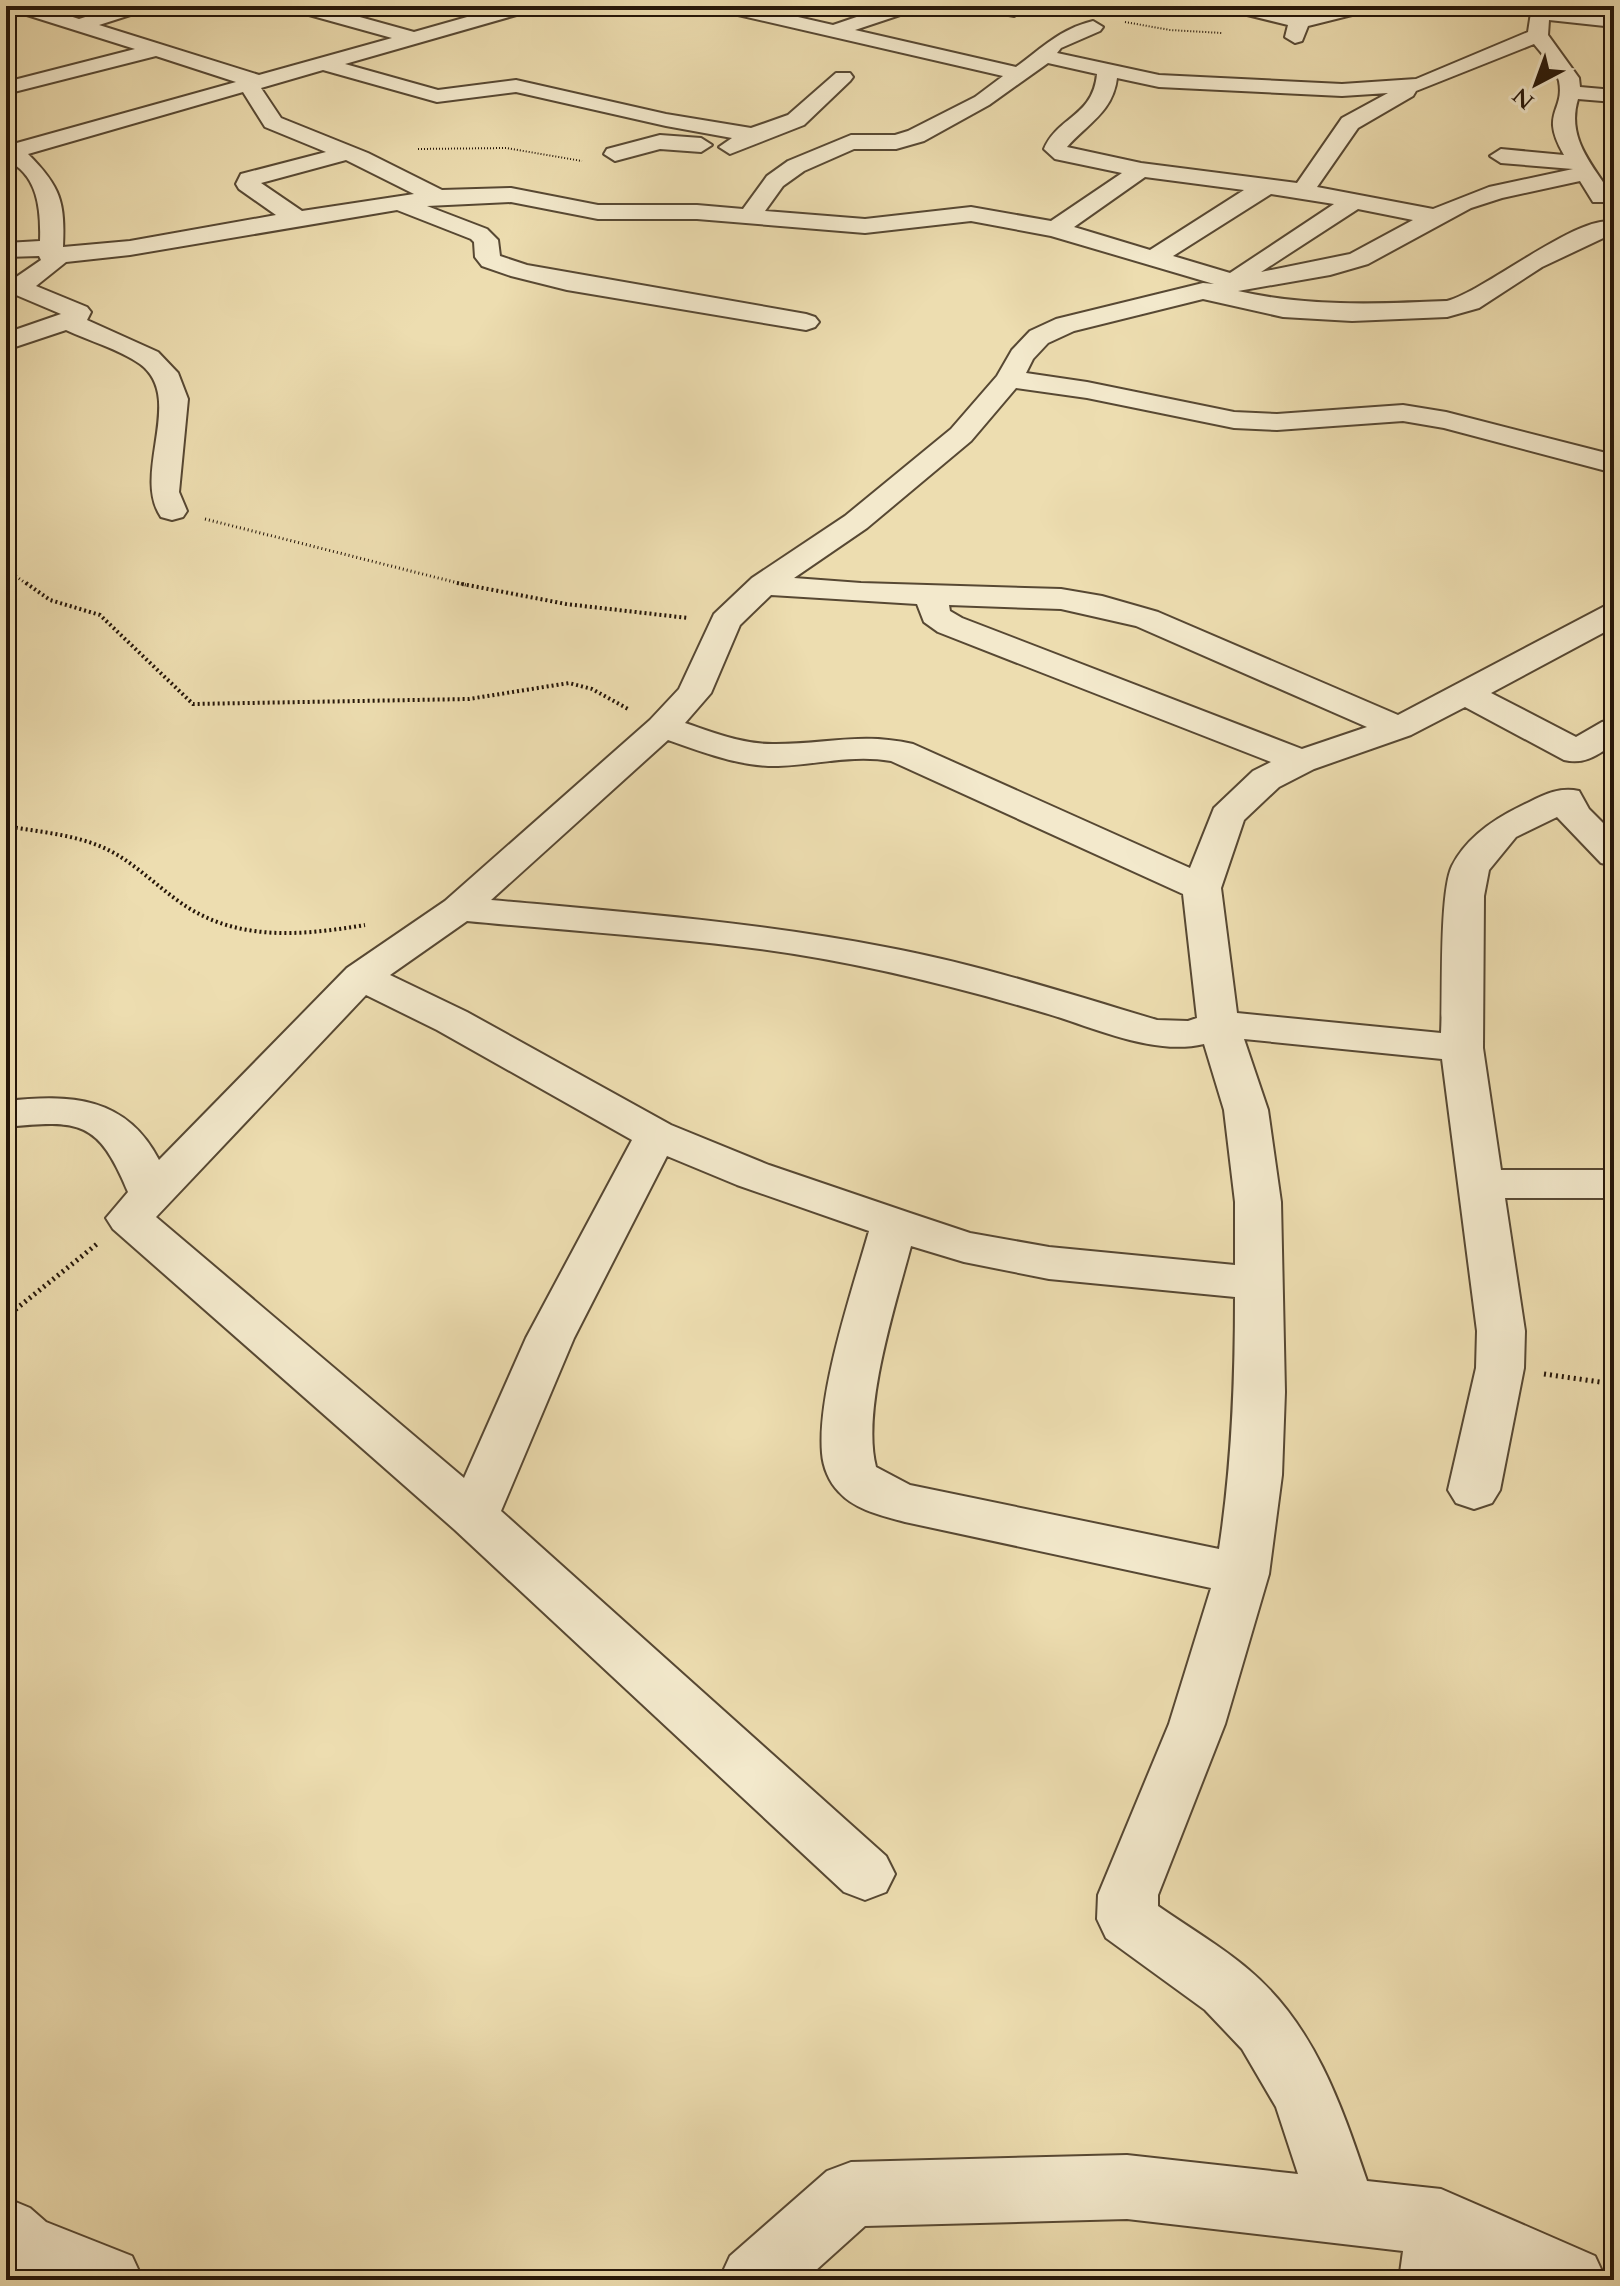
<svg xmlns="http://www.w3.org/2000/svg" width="1620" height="2286" font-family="Cardo,serif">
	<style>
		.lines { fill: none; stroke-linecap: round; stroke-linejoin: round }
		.street-casing { stroke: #574833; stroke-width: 4 }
		.path-far3 { stroke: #251609; stroke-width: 2; stroke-dasharray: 1 2; stroke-linecap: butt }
		.path-far2 { stroke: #251609; stroke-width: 3; stroke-dasharray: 1 3; stroke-linecap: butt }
		.path-far1 { stroke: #251609; stroke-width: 4; stroke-dasharray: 2 3; stroke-linecap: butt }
		.path { stroke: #251609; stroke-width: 5; stroke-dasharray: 2 4; stroke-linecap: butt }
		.street { fill: #f3e9cc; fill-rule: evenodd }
	</style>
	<rect width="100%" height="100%" fill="#edddb0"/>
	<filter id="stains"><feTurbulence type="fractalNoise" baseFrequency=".0025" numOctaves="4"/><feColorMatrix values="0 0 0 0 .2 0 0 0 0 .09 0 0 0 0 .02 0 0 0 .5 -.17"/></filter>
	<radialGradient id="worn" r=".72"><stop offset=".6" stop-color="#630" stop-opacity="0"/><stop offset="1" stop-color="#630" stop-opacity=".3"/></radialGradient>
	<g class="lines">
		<defs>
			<g id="street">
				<path d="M9,6H38L79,19L120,6H148L146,10L99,25L259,75L392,38L291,10L289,6H320L414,32L506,6H536L534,10L345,64L438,90L516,80L666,114L751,128L788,115L836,73H850L853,77L850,81L804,125L730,154L719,147L732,138L666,126L516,92L437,102L323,70L261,88L281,118L368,153L442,190L511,188L598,205H697L743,209L767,176L788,161L851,135H895L908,131L975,97L1003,76L725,12L716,6H750L833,25L889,6H917L915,10L855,30L1016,67C1042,48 1060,29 1093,21L1103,27L1100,31L1061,48L1057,53L1159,75L1342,84L1416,79L1528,32L1532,6L1614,15V27L1549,20L1548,35L1579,78L1580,87L1614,90V102L1578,99C1566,139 1593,165 1613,197L1609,202H1593L1580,181L1502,198L1471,208L1368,264L1330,275L1238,291C1308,307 1375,304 1447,301C1485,291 1579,213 1614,222V233L1542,267L1479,308L1447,317L1352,321L1283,317L1203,299L1074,331L1048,343L1033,359L1026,373L1087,382L1234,412L1277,414L1403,405L1446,412L1614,455V473L1444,428L1403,421L1277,430L1234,428L1087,398L1016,388L971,441L867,528L794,578L861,583L1061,589L1102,596L1158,612L1398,715L1603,607L1614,604V627L1491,693L1576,737L1602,722L1614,719V744C1597,755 1585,765 1564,760L1465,707L1411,735L1314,769L1279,787L1244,820L1221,888L1237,1013L1441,1033C1443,998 1439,893 1452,866C1466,838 1494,819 1521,806C1540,797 1557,786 1579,791L1589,809L1614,834V866L1601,863L1557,817L1516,837L1489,870L1484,896L1483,1048L1501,1170H1614V1198H1505L1525,1331L1524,1368L1500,1490L1492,1503L1474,1509L1456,1503L1448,1490L1476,1368L1477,1331L1442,1059L1244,1039L1268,1110L1281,1202L1285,1392L1282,1475L1269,1574L1225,1724L1158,1895V1906C1188,1927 1221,1946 1249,1970C1314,2025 1341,2104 1367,2181L1441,2189L1595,2256L1606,2280H1494L1470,2269L1469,2280H1399L1403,2251L1127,2219L865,2226L805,2280H719L730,2256L827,2171L851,2162L1127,2155L1298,2174L1276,2107L1242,2049L1205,2010L1106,1938L1097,1919L1098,1895L1169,1724L1211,1588L905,1522C883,1516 855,1510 839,1492C829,1482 823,1467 822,1453C817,1393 852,1291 869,1231L737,1185L667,1156L574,1338L501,1511L886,1856L895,1874L886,1892L865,1900L844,1892L455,1530L113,1229L106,1218L128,1192C98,1120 80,1120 6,1127V1101C70,1094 126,1096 159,1160L347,968L445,901L650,720L679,689L714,614L752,578L845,516L951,429L997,376L1012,350L1030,331L1056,319L1203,283L1214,284L1051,236L971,221L865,233L697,219H598L511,202L427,206L487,229L498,240L500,256L527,265L806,314L815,317L819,322L815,327L806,330L567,290L511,276L482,266L475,257L474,242L471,239L397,210L130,255L66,262L36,286L87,307L91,312L87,320L158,352L178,373L188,399L179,492L187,511L183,517L172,520L161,517C131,473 186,398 140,364C119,349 89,341 66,330L6,350V333L61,314L9,292L6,288L9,282L41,260L39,256L6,257V243L40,241C41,209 38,174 6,160V146L236,82L156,56L6,94V82L135,49L11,10ZM1534,44C1542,54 1556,69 1559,81C1565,112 1539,112 1564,155L1501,149L1490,156L1501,163L1573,169L1489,187L1433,209L1317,187L1358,128L1413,96L1416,91ZM1048,63L1097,74C1093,117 1058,116 1044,149L1055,159L1122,173L1051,221L971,207L865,219L765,211L783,186L804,171L854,149H896L924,141L989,105ZM1117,78L1159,87L1342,96L1388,93L1342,118L1297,183L1141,163L1067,147C1087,124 1113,112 1117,78ZM243,92L265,127L326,152L241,174L236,184L239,189L276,215L130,241L63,247C65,202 61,187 28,154ZM346,160L414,194L302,211L261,183ZM1145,177L1244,190L1150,250L1074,227ZM1271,194L1334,204L1230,273L1173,256ZM1358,209L1413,220L1350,254L1261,272ZM771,595L917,604L924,622L938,632L1271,762L1253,771L1214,808L1190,868L913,744C863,732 825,744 776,744C744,745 715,733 685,723L711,693L740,625ZM949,605L1061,609L1136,626L1367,727L1302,749L962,618L950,611ZM668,740C703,752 740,767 778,766C816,765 852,754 891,761L1183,894L1197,1018L1188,1021L1157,1020C1067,993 977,964 885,947C755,922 624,912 491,900ZM467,921C559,930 652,936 744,947C846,959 947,984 1045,1013C1093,1027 1153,1056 1204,1044L1224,1110L1235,1202V1265L1049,1247L970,1233L910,1213L769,1165L671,1125L467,1012L390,975ZM366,995L437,1030L632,1140L526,1338L464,1478L156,1217ZM911,1246L964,1262L1049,1279L1235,1297C1235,1382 1232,1464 1219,1549L910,1485L876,1467C861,1410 896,1303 911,1246Z"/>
				<polygon points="980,6 1021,6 1024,10 1014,16 982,10"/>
				<polygon points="1225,6 1257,6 1299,16 1341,6 1374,6 1372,10 1308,26 1302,41 1295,43 1285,37 1288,25 1227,10"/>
				<polygon points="660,135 701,138 712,145 701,152 660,149 615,161 604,154 607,149"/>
				<polygon points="6,2198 30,2208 46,2222 132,2256 143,2280 24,2280 6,2272"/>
			</g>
		</defs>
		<!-- street casing -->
		<use href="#street" class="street-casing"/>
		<!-- path-far3 -->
		<g class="path-far3">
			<polyline points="1125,22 1170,30 1222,33"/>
			<polyline points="418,149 506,148 582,161"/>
		</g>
		<!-- path-far2 -->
		<g class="path-far2">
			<polyline points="205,519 466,585"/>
			<polyline points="6,569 28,585"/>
		</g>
		<!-- path-far1 -->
		<g class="path-far1">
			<polyline points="26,583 50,600 100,615 193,704 469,699 569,683 592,689 630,710"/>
			<polyline points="457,583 566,604 688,618"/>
			<path d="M6,826C38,832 72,834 102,847C130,859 152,882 177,900C233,942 299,936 365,925"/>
		</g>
		<!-- path -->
		<g class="path">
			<polyline points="6,1317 97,1244"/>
			<polyline points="1544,1374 1614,1384"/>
		</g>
		<!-- street -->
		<use href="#street" class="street"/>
	</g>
	<!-- margin -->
	<rect width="1620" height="2286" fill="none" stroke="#edddb0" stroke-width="32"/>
	<rect x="8" y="8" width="1604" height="2270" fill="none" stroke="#251609" stroke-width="4"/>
	<rect x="16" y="16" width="1588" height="2254" fill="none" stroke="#251609" stroke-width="2"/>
	<!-- north arrow -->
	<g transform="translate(1536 84) rotate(221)" stroke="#f3e9cc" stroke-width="6" paint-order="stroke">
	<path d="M0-6L14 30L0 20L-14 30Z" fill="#251609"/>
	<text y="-12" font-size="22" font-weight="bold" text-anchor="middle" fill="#251609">N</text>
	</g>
	<rect width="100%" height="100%" filter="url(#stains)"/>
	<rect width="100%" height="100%" fill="url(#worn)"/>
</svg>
